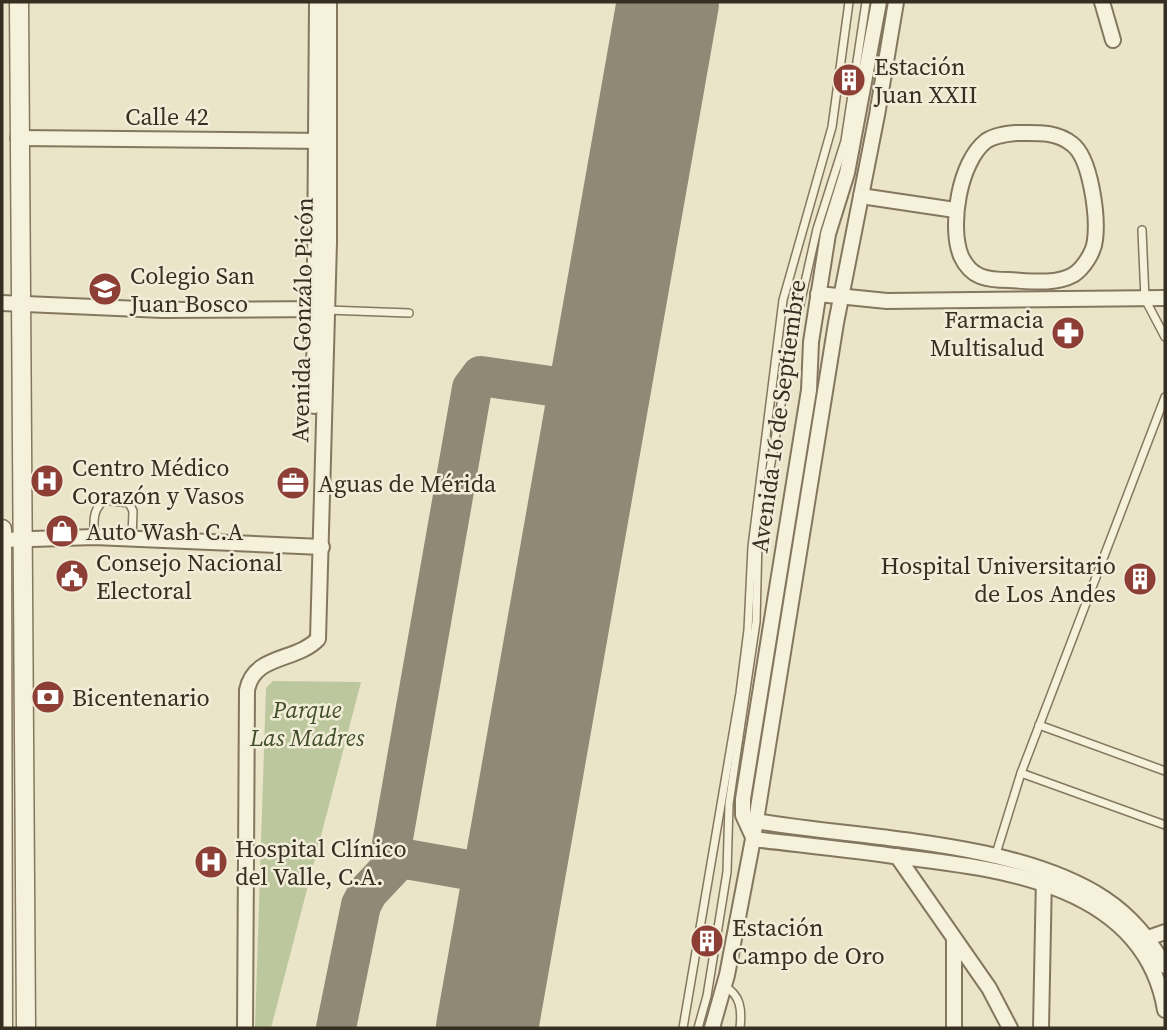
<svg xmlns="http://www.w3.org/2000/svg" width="1167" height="1030" font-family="'Source Serif 4',serif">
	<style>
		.park { fill: #bdc79e }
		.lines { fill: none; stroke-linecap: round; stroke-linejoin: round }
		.taxiway { stroke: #908975; stroke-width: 40 }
		.runway { stroke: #908975; stroke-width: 102 }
		.service-casing { stroke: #84775f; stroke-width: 10 }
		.minor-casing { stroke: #84775f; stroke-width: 18 }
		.tertiary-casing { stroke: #84775f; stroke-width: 21 }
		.service { stroke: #f5f1db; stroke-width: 7 }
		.minor { stroke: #f5f1db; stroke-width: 14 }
		.tertiary { stroke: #f5f1db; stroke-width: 18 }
		.labels { text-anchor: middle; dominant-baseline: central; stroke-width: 5; stroke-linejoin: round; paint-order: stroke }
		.poi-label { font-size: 24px; fill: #362e21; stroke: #f2edd8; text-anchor: start }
		.street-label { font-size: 24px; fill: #362e21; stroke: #f2edd8 }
		.park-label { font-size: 24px; font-style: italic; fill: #42502a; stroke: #f2edd8 }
	</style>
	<rect width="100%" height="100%" fill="#eae4c9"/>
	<!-- park -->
	<polygon class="park" points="273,681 361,682 271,1028 255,1028 266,688"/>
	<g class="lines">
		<!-- taxiway -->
		<g class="taxiway">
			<polyline points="514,878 400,858 392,844 472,388 481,376 599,393"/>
			<polyline points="336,1028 361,905 368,892 400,858"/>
		</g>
		<!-- runway -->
		<polyline class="runway" points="487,1028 668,2"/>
		<defs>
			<g id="service">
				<polyline points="1142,230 1145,299 1165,337"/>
				<polyline points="327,310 409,313"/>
				<path d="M94,537C94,521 92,511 104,500L129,503L133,511L132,538"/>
				<polyline points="1039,725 1165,771"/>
				<polyline points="1021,773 1165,825"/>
				<polyline points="995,857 1021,773 1165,397"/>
				<path d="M724,986C741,995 742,1010 740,1028"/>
				<polyline points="683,1028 740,693 748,630 752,547 783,300 832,127 849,2"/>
				<polyline points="698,1028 707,996 727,872 729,804 756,622 758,539 792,340 817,229 845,141 866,2"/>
			</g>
			<g id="minor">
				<polyline points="1102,2 1113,40"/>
				<path d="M1016,133C1037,133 1056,131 1072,144C1091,158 1098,217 1095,240C1094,252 1083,269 1073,275C1055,285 1029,281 1009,280C987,280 971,278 961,256C949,227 959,162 986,141C995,135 1006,134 1016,133Z"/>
				<polyline points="18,138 324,141"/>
				<polyline points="861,196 955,210"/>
				<polyline points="818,294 887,301 1165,298"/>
				<polyline points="2,303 163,310 322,309"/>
				<polyline points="314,406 317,2"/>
				<polyline points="2,540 94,537 322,547"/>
				<path d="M755,821C861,839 1016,840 1105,899C1132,917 1149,939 1165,966"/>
				<polyline points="753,837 743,815 743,799 809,390 811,342 828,234 847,173 879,2"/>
				<path d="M753,839C803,845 852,850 901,857C1002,869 1144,885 1165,1010"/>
				<polyline points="897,856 989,988 1010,1028"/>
				<polyline points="1148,938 1165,932"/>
				<path d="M245,1028L247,690C254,654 296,662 318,639L329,242V2"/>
				<polyline points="712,1028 727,975 753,839 836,323 877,115 896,2"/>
				<polyline points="954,1028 954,939"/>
				<polyline points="1041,1028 1044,876"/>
			</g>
			<g id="tertiary">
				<polyline points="19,2 26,1028"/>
				<polyline points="2,529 3,1028"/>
			</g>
		</defs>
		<!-- service casing -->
		<use href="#service" class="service-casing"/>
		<!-- minor casing -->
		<use href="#minor" class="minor-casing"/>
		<!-- tertiary casing -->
		<use href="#tertiary" class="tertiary-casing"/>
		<!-- service -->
		<use href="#service" class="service"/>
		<!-- minor -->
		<use href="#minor" class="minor"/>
		<!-- tertiary -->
		<use href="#tertiary" class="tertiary"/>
	</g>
	<!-- icons -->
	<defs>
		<symbol id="building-disc" viewBox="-11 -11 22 22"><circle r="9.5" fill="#8d3f36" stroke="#f2edd8"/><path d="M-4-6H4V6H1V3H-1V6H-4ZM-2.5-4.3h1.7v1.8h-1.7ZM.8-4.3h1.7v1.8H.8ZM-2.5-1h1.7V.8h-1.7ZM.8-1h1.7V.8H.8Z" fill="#fff"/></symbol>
		<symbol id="school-disc" viewBox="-11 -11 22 22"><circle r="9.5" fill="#8d3f36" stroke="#f2edd8"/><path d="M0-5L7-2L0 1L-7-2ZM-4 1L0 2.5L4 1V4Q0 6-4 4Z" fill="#fff"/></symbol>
		<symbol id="pharmacy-disc" viewBox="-11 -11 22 22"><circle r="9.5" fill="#8d3f36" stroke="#f2edd8"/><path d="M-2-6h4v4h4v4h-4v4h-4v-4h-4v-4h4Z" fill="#fff"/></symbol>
		<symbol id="hospital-disc" viewBox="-11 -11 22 22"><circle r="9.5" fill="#8d3f36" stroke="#f2edd8"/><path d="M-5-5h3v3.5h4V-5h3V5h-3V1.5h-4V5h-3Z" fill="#fff"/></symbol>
		<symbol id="office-disc" viewBox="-11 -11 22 22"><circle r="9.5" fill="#8d3f36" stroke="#f2edd8"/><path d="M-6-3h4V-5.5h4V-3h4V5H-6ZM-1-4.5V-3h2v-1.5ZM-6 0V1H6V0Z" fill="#fff"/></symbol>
		<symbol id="shop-disc" viewBox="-11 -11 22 22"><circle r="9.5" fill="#8d3f36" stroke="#f2edd8"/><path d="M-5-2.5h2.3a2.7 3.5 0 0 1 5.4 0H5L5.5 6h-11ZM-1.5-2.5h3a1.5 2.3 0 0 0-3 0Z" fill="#fff"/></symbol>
		<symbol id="civic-disc" viewBox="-11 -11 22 22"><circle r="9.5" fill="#8d3f36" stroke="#f2edd8"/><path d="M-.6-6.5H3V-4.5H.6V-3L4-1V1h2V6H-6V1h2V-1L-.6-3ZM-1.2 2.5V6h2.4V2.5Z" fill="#fff"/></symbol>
		<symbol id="bank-disc" viewBox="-11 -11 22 22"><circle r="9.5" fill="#8d3f36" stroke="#f2edd8"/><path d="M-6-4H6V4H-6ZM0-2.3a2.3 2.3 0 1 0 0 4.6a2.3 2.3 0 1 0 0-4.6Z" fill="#fff"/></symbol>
	</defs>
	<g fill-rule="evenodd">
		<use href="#building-disc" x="830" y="61" width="38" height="38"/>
		<use href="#school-disc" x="86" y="270" width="38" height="38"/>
		<use href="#pharmacy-disc" x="1049" y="314" width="38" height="38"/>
		<use href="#hospital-disc" x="28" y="462" width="38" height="38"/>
		<use href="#office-disc" x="274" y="464" width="38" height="38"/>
		<use href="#shop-disc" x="43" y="512" width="38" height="38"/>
		<use href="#civic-disc" x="53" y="557" width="38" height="38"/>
		<use href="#building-disc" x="1121" y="560" width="38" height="38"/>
		<use href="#bank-disc" x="29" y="678" width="38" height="38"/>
		<use href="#hospital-disc" x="192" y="843" width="38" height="38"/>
		<use href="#building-disc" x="688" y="922" width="38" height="38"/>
	</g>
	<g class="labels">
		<!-- poi labels -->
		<g class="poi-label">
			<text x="874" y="66">Estación<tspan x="874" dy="28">Juan XXII</tspan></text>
			<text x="130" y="275">Colegio San<tspan x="130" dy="28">Juan Bosco</tspan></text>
			<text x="1044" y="319" text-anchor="end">Farmacia<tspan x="1044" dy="28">Multisalud</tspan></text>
			<text x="72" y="467">Centro Médico<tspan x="72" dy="28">Corazón y Vasos</tspan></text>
			<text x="318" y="483">Aguas de Mérida</text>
			<text x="86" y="531">Auto Wash C.A</text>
			<text x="96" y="562">Consejo Nacional<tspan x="96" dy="28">Electoral</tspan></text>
			<text x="1116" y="565" text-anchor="end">Hospital Universitario<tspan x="1116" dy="28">de Los Andes</tspan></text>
			<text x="72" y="697">Bicentenario</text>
			<text x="235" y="848">Hospital Clínico<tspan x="235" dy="28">del Valle, C.A.</tspan></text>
			<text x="732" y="927">Estación<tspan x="732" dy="28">Campo de Oro</tspan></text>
		</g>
		<!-- street labels -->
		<g class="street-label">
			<text x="167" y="116">Calle 42</text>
			<text transform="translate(302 320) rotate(-89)">Avenida Gonzálo Picón</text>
			<text transform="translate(778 416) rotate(-82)">Avenida 16 de Septiembre</text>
		</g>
		<!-- park labels -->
		<g class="park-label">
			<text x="307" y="709">Parque<tspan x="307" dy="28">Las Madres</tspan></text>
		</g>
	</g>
	<!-- border -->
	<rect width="1167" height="1030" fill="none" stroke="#362e21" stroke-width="7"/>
</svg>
